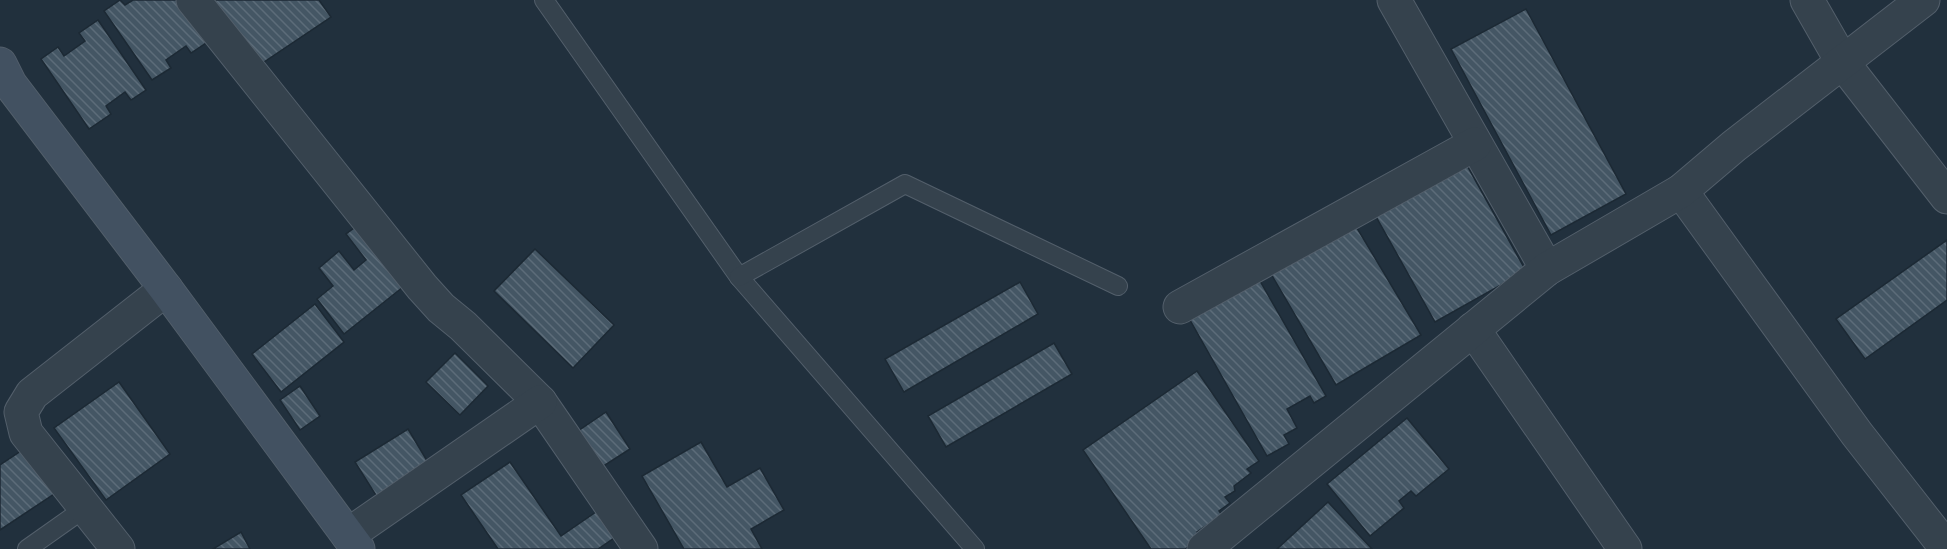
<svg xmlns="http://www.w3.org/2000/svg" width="1947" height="549" font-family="Roboto,sans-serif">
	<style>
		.building { fill: url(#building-back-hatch); stroke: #1c2934; stroke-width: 1.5 }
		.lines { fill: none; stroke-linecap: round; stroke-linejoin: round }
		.lane-casing { stroke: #535f6b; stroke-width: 20 }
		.street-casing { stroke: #535f6b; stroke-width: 35 }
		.secondary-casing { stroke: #535f6b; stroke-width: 35 }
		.lane { stroke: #35424d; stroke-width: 18 }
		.street { stroke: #35424d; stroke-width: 33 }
		.secondary { stroke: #425161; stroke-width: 33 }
	</style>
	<defs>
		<pattern id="building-back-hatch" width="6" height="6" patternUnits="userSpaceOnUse" patternTransform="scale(1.5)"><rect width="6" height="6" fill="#445664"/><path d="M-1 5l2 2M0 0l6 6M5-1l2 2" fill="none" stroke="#5c6c79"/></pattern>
	</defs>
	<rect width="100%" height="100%" fill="#21303d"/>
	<!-- building -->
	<g class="building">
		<polygon points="120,0 125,5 133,0 177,0 206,43 191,53 186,46 166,60 171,68 152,80 104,11"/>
		<polygon points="209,0 319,0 331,17 255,68"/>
		<polygon points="1526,9 1626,194 1551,235 1451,49"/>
		<polygon points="98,20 146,90 131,100 125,92 106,106 111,114 89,129 41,59 58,47 64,56 85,41 79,33"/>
		<polygon points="1465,162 1526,271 1435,322 1374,213"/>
		<polygon points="1351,218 1421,335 1336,385 1267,267"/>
		<polygon points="361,223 408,283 344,334 317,299 333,286 319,268 339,251 354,270 366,260 346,234"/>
		<polygon points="1947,240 1947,300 1865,359 1836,319"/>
		<polygon points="535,249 614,325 573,368 494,291"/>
		<polygon points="1256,274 1326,396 1314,403 1310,396 1287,409 1297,428 1284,435 1289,444 1267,456 1186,313"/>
		<polygon points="1020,282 1038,314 904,392 885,359"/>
		<polygon points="315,304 344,342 281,392 252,354"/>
		<polygon points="1054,343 1072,374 946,447 928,416"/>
		<polygon points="455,353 488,386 460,415 426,382"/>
		<polygon points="1197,371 1259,461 1247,469 1251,473 1234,486 1235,491 1225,497 1230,503 1219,511 1222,515 1197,532 1201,538 1185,549 1151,549 1083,450"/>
		<polygon points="119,382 170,454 106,500 54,428"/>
		<polygon points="300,386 320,416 300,430 280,400"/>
		<polygon points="606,412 630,449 602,467 578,431"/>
		<polygon points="1407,418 1449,469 1416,496 1411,491 1399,501 1404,508 1370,536 1327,484"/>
		<polygon points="408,429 429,464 377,497 355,462"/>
		<polygon points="701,442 727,487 760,468 784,510 751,529 762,549 684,549 642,476"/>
		<polygon points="24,449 54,494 0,530 0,465"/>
		<polygon points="510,462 561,536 596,512 614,538 598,549 498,549 461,495"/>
		<polygon points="1328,502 1372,549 1277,549"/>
		<polygon points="241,532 250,549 213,549"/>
	</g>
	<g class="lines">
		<defs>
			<g id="lane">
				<polyline points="544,0 739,277 975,549"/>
				<polyline points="739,277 905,184 1118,286"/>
				<polyline points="27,549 85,508"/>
			</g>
			<g id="street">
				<polyline points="193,0 422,287 441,308 463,326 540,402 641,549"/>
				<polyline points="1394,0 1547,269"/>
				<polyline points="1807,0 1843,63 1947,197"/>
				<polyline points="1681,191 1857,434 1947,549"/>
				<polyline points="1180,307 1475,144"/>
				<polyline points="1473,329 1625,549"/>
				<polyline points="348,535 540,402"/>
				<polyline points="118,549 26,433 21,412 32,394 166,289"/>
				<polyline points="1204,549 1547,269 1681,191 1734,146 1923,0"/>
			</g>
			<polyline id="secondary" points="0,64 10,84 166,289 358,549"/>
		</defs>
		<!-- lane casing -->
		<use href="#lane" class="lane-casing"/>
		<!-- street casing -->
		<use href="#street" class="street-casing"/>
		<!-- secondary casing -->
		<use href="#secondary" class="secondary-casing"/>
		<!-- lane -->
		<use href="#lane" class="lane"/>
		<!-- street -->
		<use href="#street" class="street"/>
		<!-- secondary -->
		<use href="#secondary" class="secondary"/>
	</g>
</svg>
